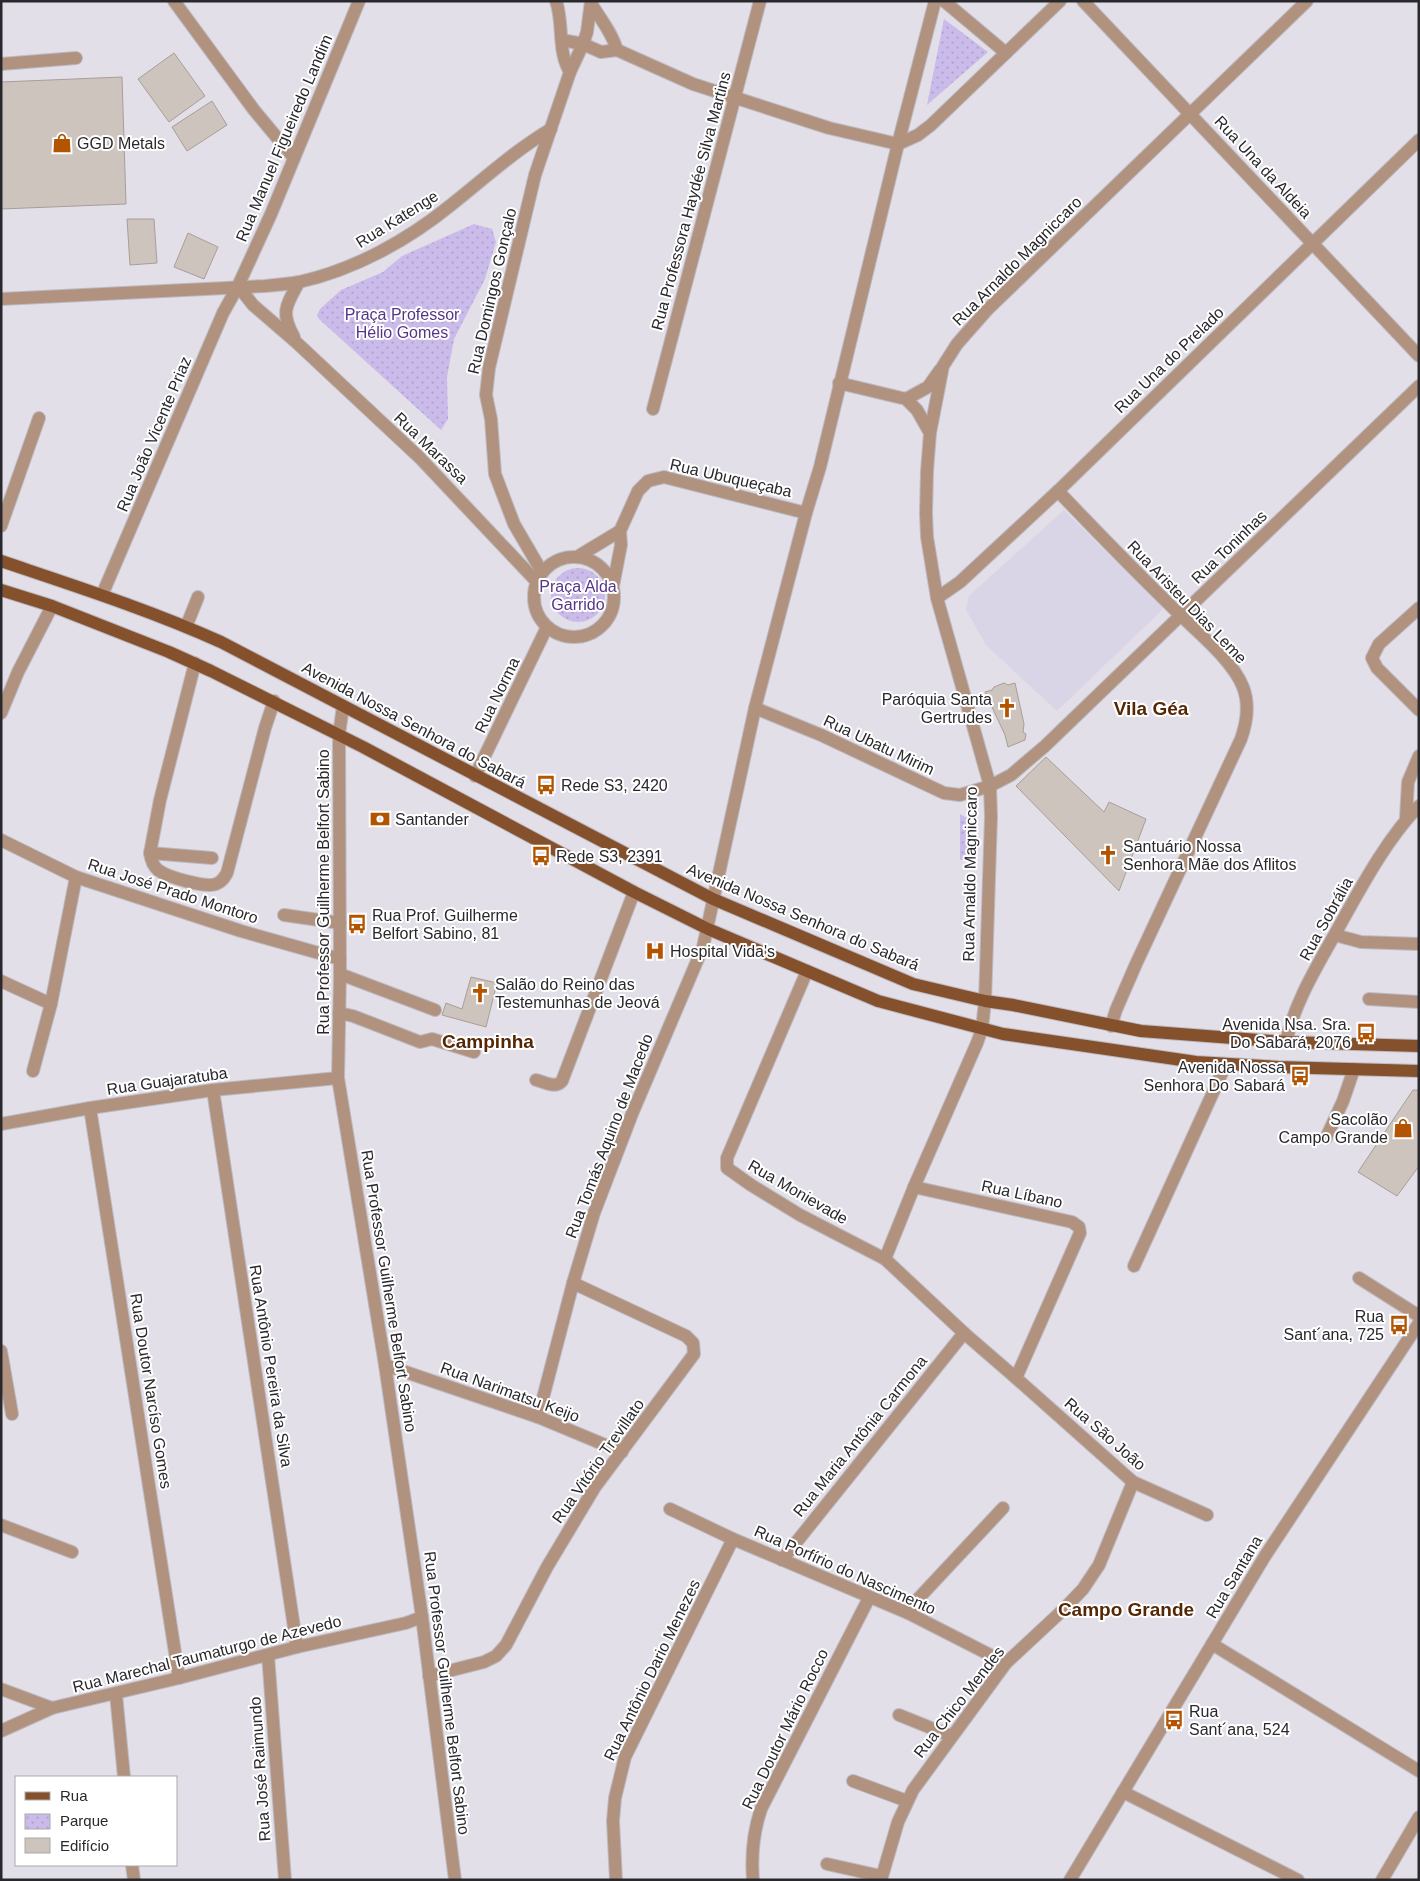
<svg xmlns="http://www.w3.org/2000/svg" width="1420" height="1881" font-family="Arial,sans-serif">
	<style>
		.built { fill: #d9d4e6 }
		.park { fill: url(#park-dots) }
		.building { fill: #cec4be; stroke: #a89e98 }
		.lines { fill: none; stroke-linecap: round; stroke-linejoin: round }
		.minor-casing { stroke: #bdbac3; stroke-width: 14 }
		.major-casing { stroke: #bdbac3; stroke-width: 14 }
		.minor { stroke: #b1927f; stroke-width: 12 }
		.major { stroke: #85502c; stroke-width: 12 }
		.labels { text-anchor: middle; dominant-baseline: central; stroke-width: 4; stroke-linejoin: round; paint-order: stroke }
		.street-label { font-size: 16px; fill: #29282c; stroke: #fff }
		.poi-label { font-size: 16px; fill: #29282c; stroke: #fff; text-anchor: start }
		.park-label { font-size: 16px; fill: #563587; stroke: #fff }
		.quarter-label { font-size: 19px; font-weight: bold; fill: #542705; stroke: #fff }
	</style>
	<defs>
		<pattern id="park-dots" width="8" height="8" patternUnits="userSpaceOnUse" patternTransform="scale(1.25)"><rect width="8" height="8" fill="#cabbeb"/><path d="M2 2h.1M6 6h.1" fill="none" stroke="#aea1ca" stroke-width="1.8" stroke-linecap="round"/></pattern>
	</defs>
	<rect width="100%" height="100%" fill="#e2dfe9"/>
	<!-- built -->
	<polygon class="built" points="1064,510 1163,609 1057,711 986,645 966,610 969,596"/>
	<!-- park -->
	<g class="park">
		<polygon points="944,19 988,52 927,105"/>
		<polygon points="474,224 492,229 496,242 485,279 454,339 447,377 448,419 441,430 319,319 317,315 320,309 341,290 383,272 402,256"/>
		<circle cx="578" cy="595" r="27"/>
		<polygon points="960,814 972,821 973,860 960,860"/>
	</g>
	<!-- building -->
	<g class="building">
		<polygon points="174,53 205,96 169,122 138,79"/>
		<polygon points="122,77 126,204 1,209 1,82"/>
		<polygon points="212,101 227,125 187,151 172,127"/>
		<polygon points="127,219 154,219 157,263 130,265"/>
		<polygon points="188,233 218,247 204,279 174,267"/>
		<polygon points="1004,683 1008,685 1015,683 1024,724 1023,732 1026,734 1025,740 1008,747 1005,735 985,692 992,690 994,687"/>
		<polygon points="1046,757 1104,812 1109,802 1146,819 1119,891 1016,786"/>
		<polygon points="471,977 497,983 486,1027 442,1015 446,1003 462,1009"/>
		<polygon points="1413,1090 1419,1090 1419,1166 1397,1196 1358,1172"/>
	</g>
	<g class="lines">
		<defs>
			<g id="minor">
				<polyline points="174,1 254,110 294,158"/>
				<path d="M556,1C564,24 557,51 570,72"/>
				<polyline points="944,1 1006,53"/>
				<polyline points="1083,1 1419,356"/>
				<path d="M591,3C600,19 612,32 617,50"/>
				<polyline points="562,40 583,44 601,52 617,50 693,84 829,128 898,144 918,135 931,125 1060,1"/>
				<polyline points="1,64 76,58"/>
				<polyline points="238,286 253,305 297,343 420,458 537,582"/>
				<path d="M1,299L265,286C276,285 288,284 299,282C354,270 408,240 451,205C484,179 514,151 551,129"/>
				<path d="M294,337C280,312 286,306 299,282"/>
				<polyline points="839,383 906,399 917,410 930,433"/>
				<polyline points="906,399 928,387 940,370"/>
				<polyline points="653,409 760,1"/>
				<path d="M1058,491C1096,531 1134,570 1173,608C1194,629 1232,659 1243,687C1250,705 1247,722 1241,739L1136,964L1116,1010L1111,1026"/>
				<polyline points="1,526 39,418"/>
				<polyline points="577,557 620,531"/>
				<circle cx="574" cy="597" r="40"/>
				<polyline points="542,572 514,524 495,474 491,419 486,395 489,368 535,175 570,72 583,44 587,32 591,1"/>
				<polyline points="613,586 621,545 620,531 638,491 648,481 664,477 806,513"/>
				<polyline points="102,595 223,313 238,286 271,214 359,1"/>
				<polyline points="937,598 960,582 1058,491 1419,140"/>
				<polyline points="1419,608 1379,644 1372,658 1377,668 1419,710"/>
				<polyline points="186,627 198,597"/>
				<path d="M195,663L160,800L150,853C151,860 153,866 158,870C167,877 205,888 216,884C222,882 224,878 227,873L265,728L274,701"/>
				<polyline points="343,706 339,735 340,974 338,1078 385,1365 422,1617 455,1880"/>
				<polyline points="755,708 821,735 944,793 960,795 990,786 1011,775 1045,746 1419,386"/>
				<polyline points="1,713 18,672 52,606"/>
				<polyline points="475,776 547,627"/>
				<polyline points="1406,818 1408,782 1419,756"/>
				<polyline points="1,840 76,877 241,931 340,959"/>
				<polyline points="150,853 212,858"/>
				<polyline points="284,915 340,923"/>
				<polyline points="1335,935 1361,942 1419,944"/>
				<polyline points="807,971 727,1158 727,1168 751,1185 800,1215 885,1259 964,1333 1016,1378 1133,1482 1207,1515"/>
				<polyline points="340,974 435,1010"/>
				<polyline points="1,981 51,1004"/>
				<polyline points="1369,999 1419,1002"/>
				<polyline points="339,1013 353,1016 420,1042 432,1039 474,1052"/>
				<path d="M1286,1042C1294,1004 1316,968 1335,934C1358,893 1386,839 1419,806"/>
				<polyline points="33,1071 51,1004 76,877"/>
				<path d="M536,1080C545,1082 556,1089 562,1081L634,892"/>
				<polyline points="213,1090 297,1647"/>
				<polyline points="90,1108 179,1678"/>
				<polyline points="1,1124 90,1108 213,1090 338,1078"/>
				<polyline points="1326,1138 1343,1101 1354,1069"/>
				<polyline points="914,1187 1072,1222 1079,1227 1080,1233 1016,1378"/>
				<polyline points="885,1259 914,1187 977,1043 982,1029 985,1001 991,817 990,786 937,598 927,537 926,513 927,471 930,433 943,366 957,344 987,310 1307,1"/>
				<polyline points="1134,1266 1226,1064"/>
				<polyline points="1359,1278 1419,1316"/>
				<polyline points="1,1351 12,1414"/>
				<polyline points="385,1365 538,1417 622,1452"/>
				<polyline points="538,1417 573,1283 594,1213 632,1114 703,947 755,708 806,513 820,467 898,144 935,1"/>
				<polyline points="670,1509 733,1539 908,1613 1006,1663"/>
				<polyline points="1,1525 72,1552"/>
				<polyline points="782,1560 964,1333"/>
				<polyline points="908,1613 916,1601 1003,1508"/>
				<polyline points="1212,1644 1419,1771"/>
				<polyline points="268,1655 285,1880"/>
				<polyline points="429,1676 484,1662 496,1656 506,1645 547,1567 595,1487 694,1354 693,1343 686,1336 573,1283"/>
				<polyline points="1,1689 52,1708 179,1678 297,1647 406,1623 422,1617"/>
				<polyline points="116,1694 124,1777"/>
				<polyline points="899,1715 951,1736"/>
				<polyline points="1,1731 52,1708"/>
				<polyline points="853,1781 907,1801"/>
				<polyline points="1123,1792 1298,1880"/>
				<polyline points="827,1864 881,1876"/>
				<polyline points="132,1865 134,1880"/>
				<polyline points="616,1880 613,1821 615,1798 625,1757 733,1539"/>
				<path d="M753,1880C751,1855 753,1833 761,1809L869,1598"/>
				<polyline points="881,1880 898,1822 913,1790 1006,1663 1064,1609 1083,1589 1099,1565 1133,1482"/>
				<polyline points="1070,1880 1265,1556 1419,1323"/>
				<polyline points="1382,1880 1419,1817"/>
			</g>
			<g id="major">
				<path d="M1,561C75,586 150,610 221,642L713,899L913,984L985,1001L1013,1005L1141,1031L1286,1042L1419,1046"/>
				<polyline points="1,590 52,606 169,652 211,671 363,747 634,892 708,929 878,1001 1003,1034 1196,1062 1278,1067 1419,1071"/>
			</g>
		</defs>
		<!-- minor casing -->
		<use href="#minor" class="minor-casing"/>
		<!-- major casing -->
		<use href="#major" class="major-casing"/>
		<!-- minor -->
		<use href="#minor" class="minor"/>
		<!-- major -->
		<use href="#major" class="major"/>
	</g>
	<!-- icons -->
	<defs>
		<symbol id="shop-bare" viewBox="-9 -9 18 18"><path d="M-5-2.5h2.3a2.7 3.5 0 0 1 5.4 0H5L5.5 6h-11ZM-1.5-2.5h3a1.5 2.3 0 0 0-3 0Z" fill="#b35500" stroke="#fff" stroke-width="2.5" paint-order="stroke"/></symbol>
		<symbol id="church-bare" viewBox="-9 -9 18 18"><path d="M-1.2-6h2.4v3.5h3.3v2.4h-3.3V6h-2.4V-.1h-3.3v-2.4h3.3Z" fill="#b35500" stroke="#fff" stroke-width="2.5" paint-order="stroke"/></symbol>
		<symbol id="bus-bare" viewBox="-9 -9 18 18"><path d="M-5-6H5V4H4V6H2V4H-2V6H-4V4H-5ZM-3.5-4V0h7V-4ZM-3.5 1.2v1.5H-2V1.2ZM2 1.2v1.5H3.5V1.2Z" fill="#b35500" stroke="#fff" stroke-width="2.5" paint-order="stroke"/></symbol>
		<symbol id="bank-bare" viewBox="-9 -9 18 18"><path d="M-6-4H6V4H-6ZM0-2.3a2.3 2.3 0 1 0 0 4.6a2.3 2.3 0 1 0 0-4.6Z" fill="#b35500" stroke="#fff" stroke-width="2.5" paint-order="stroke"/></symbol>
		<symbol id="hospital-bare" viewBox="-9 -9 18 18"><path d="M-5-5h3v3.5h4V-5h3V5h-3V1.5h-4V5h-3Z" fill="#b35500" stroke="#fff" stroke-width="2.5" paint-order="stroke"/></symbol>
	</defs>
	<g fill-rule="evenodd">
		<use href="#shop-bare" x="48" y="129" width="28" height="28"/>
		<use href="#church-bare" x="993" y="694" width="28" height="28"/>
		<use href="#bus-bare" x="532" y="771" width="28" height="28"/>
		<use href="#bank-bare" x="366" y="805" width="28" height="28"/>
		<use href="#church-bare" x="1094" y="841" width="28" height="28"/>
		<use href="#bus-bare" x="527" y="842" width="28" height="28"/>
		<use href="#bus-bare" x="343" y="910" width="28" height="28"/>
		<use href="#hospital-bare" x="641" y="937" width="28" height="28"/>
		<use href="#church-bare" x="466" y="979" width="28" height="28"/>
		<use href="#bus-bare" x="1352" y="1019" width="28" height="28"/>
		<use href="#bus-bare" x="1286" y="1062" width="28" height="28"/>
		<use href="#shop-bare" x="1389" y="1114" width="28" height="28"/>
		<use href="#bus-bare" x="1385" y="1311" width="28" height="28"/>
		<use href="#bus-bare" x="1160" y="1706" width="28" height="28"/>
	</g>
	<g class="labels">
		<!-- street labels -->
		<g class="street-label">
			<text transform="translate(284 138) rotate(-67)">Rua Manuel Figueiredo Landim</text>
			<text transform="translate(1263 167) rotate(47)">Rua Una da Aldeia</text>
			<text transform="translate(691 201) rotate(-75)">Rua Professora Haydée Silva Martins</text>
			<text transform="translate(397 219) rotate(-32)">Rua Katenge</text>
			<text transform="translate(1017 261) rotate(-45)">Rua Arnaldo Magniccaro</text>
			<text transform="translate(492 291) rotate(-77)">Rua Domingos Gonçalo</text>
			<text transform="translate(1169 360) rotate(-44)">Rua Una do Prelado</text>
			<text transform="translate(154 434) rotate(-67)">Rua João Vicente Priaz</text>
			<text transform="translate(431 448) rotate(44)">Rua Marassa</text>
			<text transform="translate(731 478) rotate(13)">Rua Ubuqueçaba</text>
			<text transform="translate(1229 547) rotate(-44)">Rua Toninhas</text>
			<text transform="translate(1187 602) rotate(46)">Rua Aristeu Dias Leme</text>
			<text transform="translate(497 695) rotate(-64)">Rua Norma</text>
			<text transform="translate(414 725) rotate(28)">Avenida Nossa Senhora do Sabará</text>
			<text transform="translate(879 745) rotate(25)">Rua Ubatu Mirim</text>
			<text transform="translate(970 874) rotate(-89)">Rua Arnaldo Magniccaro</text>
			<text transform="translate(173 891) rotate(18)">Rua José Prado Montoro</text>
			<text transform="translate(323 892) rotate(-90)">Rua Professor Guilherme Belfort Sabino</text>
			<text transform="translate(803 917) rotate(23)">Avenida Nossa Senhora do Sabará</text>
			<text transform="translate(1326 919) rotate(-61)">Rua Sobrália</text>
			<text transform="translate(167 1081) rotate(-8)">Rua Guajaratuba</text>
			<text transform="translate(609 1136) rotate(-69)">Rua Tomás Aquino de Macedo</text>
			<text transform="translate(798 1192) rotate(30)">Rua Monievade</text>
			<text transform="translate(1022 1194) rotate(12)">Rua Líbano</text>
			<text transform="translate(389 1291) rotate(81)">Rua Professor Guilherme Belfort Sabino</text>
			<text transform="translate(271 1366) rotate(81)">Rua Antônio Pereira da Silva</text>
			<text transform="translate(151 1391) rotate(81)">Rua Doutor Narcíso Gomes</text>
			<text transform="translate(510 1392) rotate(20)">Rua Narimatsu Keijo</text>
			<text transform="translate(1105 1434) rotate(41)">Rua São João</text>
			<text transform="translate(860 1436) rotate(-51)">Rua Maria Antônia Carmona</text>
			<text transform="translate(598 1461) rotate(-55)">Rua Vitório Trevillato</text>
			<text transform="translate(845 1570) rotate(24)">Rua Porfírio do Nascimento</text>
			<text transform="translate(1234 1577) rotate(-59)">Rua Santana</text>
			<text transform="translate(207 1654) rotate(-14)">Rua Marechal Taumaturgo de Azevedo</text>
			<text transform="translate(652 1670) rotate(-64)">Rua Antônio Dario Menezes</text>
			<text transform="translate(447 1693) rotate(83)">Rua Professor Guilherme Belfort Sabino</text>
			<text transform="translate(959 1702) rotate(-52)">Rua Chico Mendes</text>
			<text transform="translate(785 1729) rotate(-64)">Rua Doutor Mário Rocco</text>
			<text transform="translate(260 1769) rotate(-94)">Rua José Raimundo</text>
		</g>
		<!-- poi labels -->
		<g class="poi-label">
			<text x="77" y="143">GGD Metals</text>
			<text x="992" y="699" text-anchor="end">Paróquia Santa<tspan x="992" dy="18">Gertrudes</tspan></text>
			<text x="561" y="785">Rede S3, 2420</text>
			<text x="395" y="819">Santander</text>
			<text x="1123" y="846">Santuário Nossa<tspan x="1123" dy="18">Senhora Mãe dos Aflitos</tspan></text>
			<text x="556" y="856">Rede S3, 2391</text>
			<text x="372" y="915">Rua Prof. Guilherme<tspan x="372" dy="18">Belfort Sabino, 81</tspan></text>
			<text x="670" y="951">Hospital Vida's</text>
			<text x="495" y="984">Salão do Reino das<tspan x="495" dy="18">Testemunhas de Jeová</tspan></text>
			<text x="1351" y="1024" text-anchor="end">Avenida Nsa. Sra.<tspan x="1351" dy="18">Do Sabará, 2076</tspan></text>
			<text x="1285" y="1067" text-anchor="end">Avenida Nossa<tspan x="1285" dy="18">Senhora Do Sabará</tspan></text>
			<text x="1388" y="1119" text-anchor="end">Sacolão<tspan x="1388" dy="18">Campo Grande</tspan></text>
			<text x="1384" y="1316" text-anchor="end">Rua<tspan x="1384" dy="18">Sant´ana, 725</tspan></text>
			<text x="1189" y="1711">Rua<tspan x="1189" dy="18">Sant´ana, 524</tspan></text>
		</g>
		<!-- park labels -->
		<g class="park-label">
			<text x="402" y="314">Praça Professor<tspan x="402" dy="18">Hélio Gomes</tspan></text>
			<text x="578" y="586">Praça Alda<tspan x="578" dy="18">Garrido</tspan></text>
		</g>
		<!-- quarter labels -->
		<g class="quarter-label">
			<text x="1151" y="708">Vila Géa</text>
			<text x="488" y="1041">Campinha</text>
			<text x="1126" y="1609">Campo Grande</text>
		</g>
	</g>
	<!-- border -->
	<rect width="1420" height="1881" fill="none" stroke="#29282c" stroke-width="5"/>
	<!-- legend -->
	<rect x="15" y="1776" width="162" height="90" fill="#ffffff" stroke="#a9a9ab"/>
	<rect x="25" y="1792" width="25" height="8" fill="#85502c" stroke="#a9a9ab"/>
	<text x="60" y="1801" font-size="15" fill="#29282c">Rua</text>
	<rect x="25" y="1814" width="25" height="15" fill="url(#park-dots)" stroke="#a9a9ab"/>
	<text x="60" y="1826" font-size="15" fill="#29282c">Parque</text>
	<rect x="25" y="1838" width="25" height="15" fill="#cec4be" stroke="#a9a9ab"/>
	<text x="60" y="1851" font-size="15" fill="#29282c">Edifício</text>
</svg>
